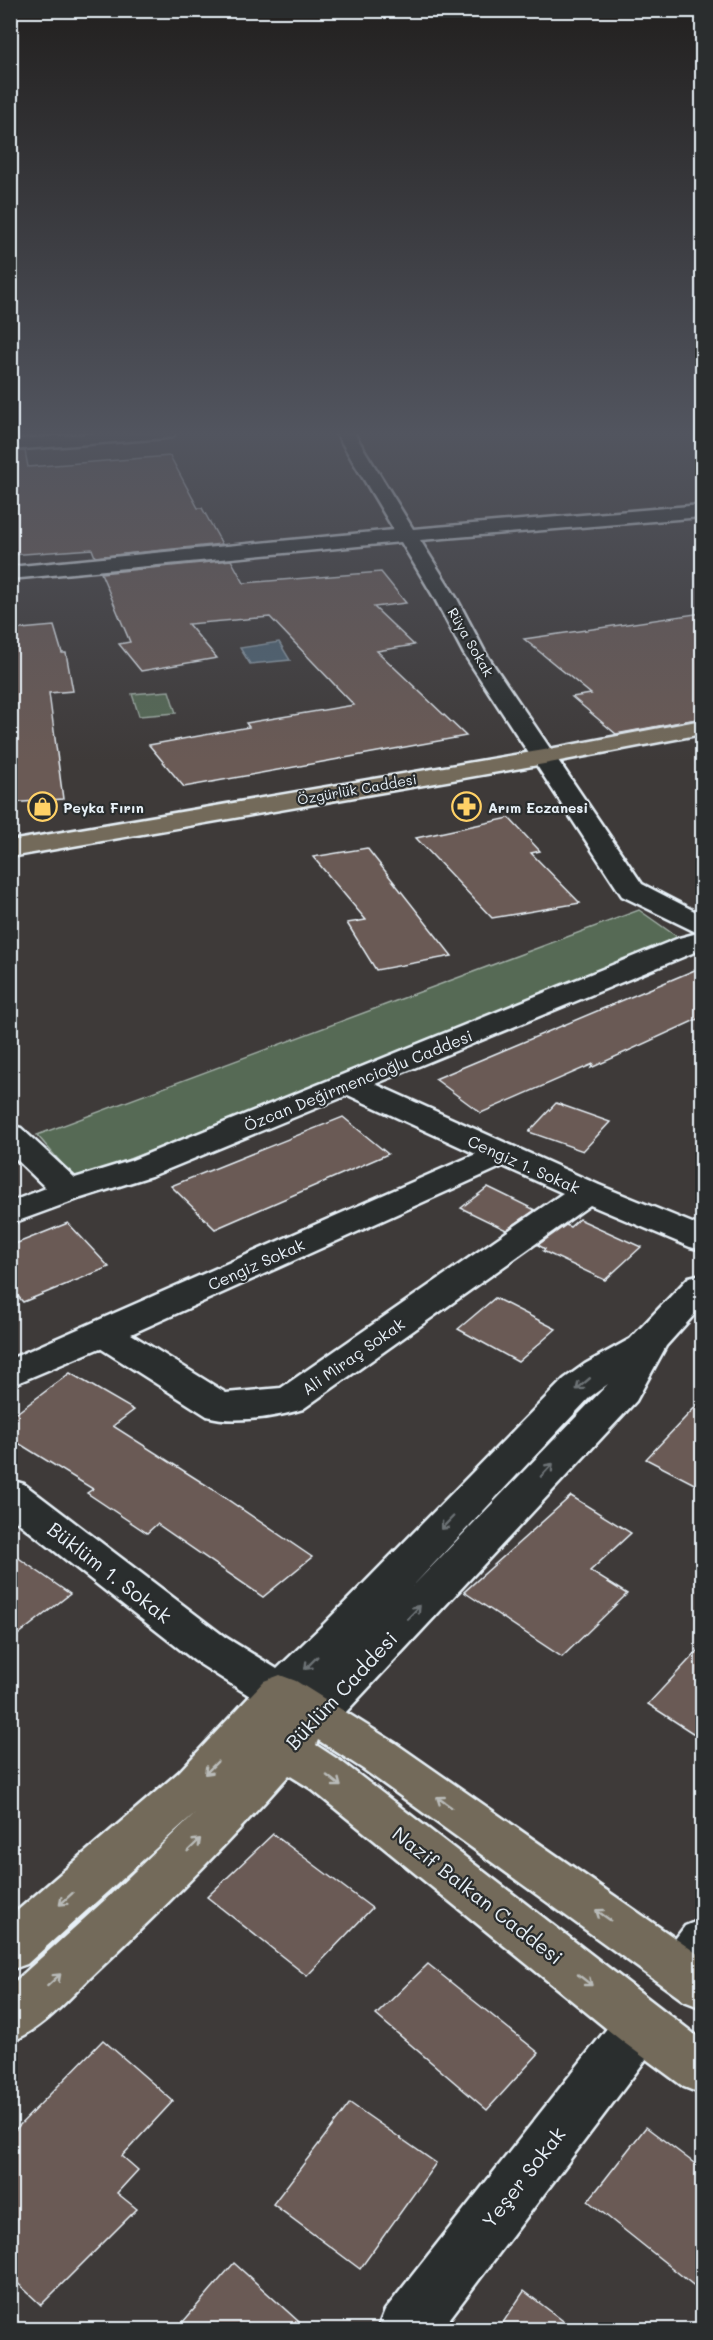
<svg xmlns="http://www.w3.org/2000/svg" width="713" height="2340" font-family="Mali,sans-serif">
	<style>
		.green { fill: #576a54; stroke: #a0aea6; stroke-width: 1.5 }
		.water { fill: #506574; stroke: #8d9da9; stroke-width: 1.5 }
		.building { fill: #6b5a54; stroke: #e8f1f8; stroke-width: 1.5 }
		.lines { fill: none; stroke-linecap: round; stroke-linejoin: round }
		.minor-casing { stroke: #e8f1f8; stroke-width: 5 }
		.major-casing { stroke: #e8f1f8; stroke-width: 5 }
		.minor { fill: #2a2d2e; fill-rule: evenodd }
		.major { fill: #736b5a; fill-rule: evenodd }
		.oneway { stroke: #6c7275 }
		.oneway2 { stroke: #b9bbb9 }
		.labels { text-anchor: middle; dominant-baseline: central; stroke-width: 4.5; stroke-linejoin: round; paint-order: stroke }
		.far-street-label { font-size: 14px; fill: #e8f1f8; stroke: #2a2d2e }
		.far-poi-label { font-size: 14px; font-weight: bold; fill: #e8f1f8; stroke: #2a2d2e; text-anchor: start }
		.street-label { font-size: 16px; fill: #e8f1f8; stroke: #2a2d2e }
		.near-street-label { font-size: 20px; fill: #e8f1f8; stroke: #2a2d2e }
	</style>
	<rect width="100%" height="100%" fill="#3e3a39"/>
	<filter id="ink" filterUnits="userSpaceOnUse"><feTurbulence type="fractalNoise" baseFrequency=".0167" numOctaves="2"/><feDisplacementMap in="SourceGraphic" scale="12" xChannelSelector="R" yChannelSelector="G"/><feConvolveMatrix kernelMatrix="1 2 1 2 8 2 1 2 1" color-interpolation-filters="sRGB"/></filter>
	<g filter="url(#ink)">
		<!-- green -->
		<g class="green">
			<polygon points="169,691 176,713 139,716 132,694"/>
			<polygon points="639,910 683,941 76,1180 37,1135"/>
		</g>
		<!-- water -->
		<polygon class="water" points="279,642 290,660 250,664 240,648"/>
		<!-- building -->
		<g class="building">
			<polygon points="25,451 28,467 170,456 198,508 202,508 222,544 95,557 92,549 10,555 10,452"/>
			<polygon points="231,560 244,583 381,572 406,603 374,607 414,645 377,651 466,736 184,787 149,745 249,727 246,723 354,705 270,617 188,624 217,658 141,671 119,644 130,642 101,573"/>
			<polygon points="702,613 702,718 616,734 572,697 591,694 524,639"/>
			<polygon points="54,626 62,653 66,653 73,691 49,693 63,799 10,803 10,630"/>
			<polygon points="509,818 540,851 531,853 580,903 492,918 416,838"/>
			<polygon points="367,848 452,956 376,970 347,923 366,920 313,857"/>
			<polygon points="702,967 702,1017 591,1068 593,1064 481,1113 435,1079"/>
			<polygon points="556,1103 610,1122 583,1151 529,1132"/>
			<polygon points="343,1117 388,1154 215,1229 171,1186"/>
			<polygon points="488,1187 535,1210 506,1230 461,1208"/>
			<polygon points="579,1219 641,1247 605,1280 543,1251 545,1249 538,1245 566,1225 570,1227"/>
			<polygon points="68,1223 109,1267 23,1302 10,1287 10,1246"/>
			<polygon points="495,1298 556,1329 518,1362 458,1329"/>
			<polygon points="70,1373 134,1410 113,1426 206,1485 312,1557 263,1597 157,1524 147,1533 87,1493 93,1489 10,1438 10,1418"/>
			<polygon points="702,1400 702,1488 646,1459"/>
			<polygon points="571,1496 631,1533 590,1571 627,1594 562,1657 464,1592"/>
			<polygon points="10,1552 70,1594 10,1641"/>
			<polygon points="702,1646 702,1739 648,1704"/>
			<polygon points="273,1834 372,1908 307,1976 207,1897"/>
			<polygon points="428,1964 539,2053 487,2110 376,2015"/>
			<polygon points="103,2040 173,2101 122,2156 138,2170 117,2193 137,2209 41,2305 10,2276 10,2135"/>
			<polygon points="350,2103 436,2163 360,2269 273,2204"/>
			<polygon points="646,2127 702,2169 702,2292 588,2201"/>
			<polygon points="234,2263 308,2330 176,2330"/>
			<polygon points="524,2291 575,2330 498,2330"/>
		</g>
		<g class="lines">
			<defs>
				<g id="minor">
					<polygon points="98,433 175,433 172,437 166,438 10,450 10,440"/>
					<path d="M336,433H354L413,529L702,505V517L420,540L457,599L486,654L642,884L702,915V949L375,1084L599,1185L702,1227V1250L690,1247L590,1205L303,1409C278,1417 232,1424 207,1416L100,1348L10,1386V1359L476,1154L348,1095L154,1175L81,1198L10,1224V1202L46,1188L10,1153V1125L21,1128L75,1178L130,1161L679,938L698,933L622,896L464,654L435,599L401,542L10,579V567L394,530ZM503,1166L563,1193L281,1388L226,1393L131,1334Z"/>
					<path d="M702,1274V1306L666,1346L636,1401L331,1728L315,1733L299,1728L293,1715L299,1702L316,1686L296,1705L280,1711L264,1705L195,1661L10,1516V1480L24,1484L225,1637L277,1669L325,1623L564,1379L585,1364L630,1339L689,1277ZM608,1384L410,1589L590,1397Z"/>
					<polygon points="702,1919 702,1981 700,1986 682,1992 664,1986 657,1970 664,1954 685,1926"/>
					<polygon points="641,2002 659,2008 666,2025 659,2042 441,2330 377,2330 385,2310 623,2008"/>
				</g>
				<g id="major">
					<polygon points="702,720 702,734 544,764 10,857 10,841 544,750"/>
					<path d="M280,1675L296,1681L395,1743L702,1957V2008L684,2001L363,1769L318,1740L316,1745L342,1762L702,2040V2094L684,2087L623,2042L310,1788L289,1775C227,1845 160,1912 91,1977C67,2000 42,2030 10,2042V1986L105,1900L195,1813L27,1964L10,1970V1917L179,1772L264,1681Z"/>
				</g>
			</defs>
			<!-- minor casing -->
			<use href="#minor" class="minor-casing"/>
			<!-- major casing -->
			<use href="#major" class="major-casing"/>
			<!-- minor -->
			<use href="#minor" class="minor"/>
			<!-- major -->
			<use href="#major" class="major"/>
		</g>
		<!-- one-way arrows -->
		<defs><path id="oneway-shaft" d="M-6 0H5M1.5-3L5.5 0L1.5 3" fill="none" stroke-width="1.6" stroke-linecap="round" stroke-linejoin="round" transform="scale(1.5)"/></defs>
		<g class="oneway">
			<use href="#oneway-shaft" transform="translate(583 1384) rotate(140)"/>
			<use href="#oneway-shaft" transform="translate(547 1470) rotate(-47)"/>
			<use href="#oneway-shaft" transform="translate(447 1523) rotate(134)"/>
			<use href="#oneway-shaft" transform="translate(414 1612) rotate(-47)"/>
			<use href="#oneway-shaft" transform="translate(311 1663) rotate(135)"/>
		</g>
		<g class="oneway2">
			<use href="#oneway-shaft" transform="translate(211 1768) rotate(135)"/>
			<use href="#oneway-shaft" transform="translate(334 1781) rotate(38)"/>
			<use href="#oneway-shaft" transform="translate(444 1802) rotate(-145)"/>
			<use href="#oneway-shaft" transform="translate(194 1845) rotate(-44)"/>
			<use href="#oneway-shaft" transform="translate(66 1899) rotate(138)"/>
			<use href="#oneway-shaft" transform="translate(603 1915) rotate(-145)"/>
			<use href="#oneway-shaft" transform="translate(54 1980) rotate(-42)"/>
			<use href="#oneway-shaft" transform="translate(585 1980) rotate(38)"/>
		</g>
	</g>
	<!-- sky -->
	<linearGradient id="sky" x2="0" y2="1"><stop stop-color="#22201f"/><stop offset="0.57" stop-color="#52555f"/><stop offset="1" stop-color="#52555f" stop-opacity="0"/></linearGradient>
	<rect width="713" height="761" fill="url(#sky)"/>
	<!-- icons -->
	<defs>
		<symbol id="shop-ring" viewBox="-11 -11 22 22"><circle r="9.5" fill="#2a2d2e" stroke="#ffd166" stroke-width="1.5"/><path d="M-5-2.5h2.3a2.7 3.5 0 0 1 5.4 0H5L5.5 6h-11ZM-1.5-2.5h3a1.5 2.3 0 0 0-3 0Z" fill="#ffd166"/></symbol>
		<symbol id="pharmacy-ring" viewBox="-11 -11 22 22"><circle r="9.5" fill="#2a2d2e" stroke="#ffd166" stroke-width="1.5"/><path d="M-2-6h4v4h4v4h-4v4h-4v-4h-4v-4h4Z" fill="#ffd166"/></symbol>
	</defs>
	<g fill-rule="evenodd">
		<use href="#shop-ring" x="26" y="790" width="33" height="33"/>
		<use href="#pharmacy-ring" x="450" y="790" width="33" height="33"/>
	</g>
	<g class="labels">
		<!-- far-street labels -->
		<g class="far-street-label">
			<text transform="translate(471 642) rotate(60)">Rüya Sokak</text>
			<text transform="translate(357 789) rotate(-10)">Özgürlük Caddesi</text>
		</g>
		<!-- far-poi labels -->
		<g class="far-poi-label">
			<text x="63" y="807">Peyka Fırın</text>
			<text x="488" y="807">Arım Eczanesi</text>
		</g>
		<!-- street labels -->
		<g class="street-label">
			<text transform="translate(358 1080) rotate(-22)">Özcan Değirmencioğlu Caddesi</text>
			<text transform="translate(524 1164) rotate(24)">Cengiz 1. Sokak</text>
			<text transform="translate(256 1264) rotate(-24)">Cengiz Sokak</text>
			<text transform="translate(353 1356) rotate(-35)">Ali Miraç Sokak</text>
		</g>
		<!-- near-street labels -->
		<g class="near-street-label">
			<text transform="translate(110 1572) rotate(38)">Büklüm 1. Sokak</text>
			<text transform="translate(341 1690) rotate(-47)">Büklüm Caddesi</text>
			<text transform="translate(478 1895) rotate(38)">Nazif Balkan Caddesi</text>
			<text transform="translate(523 2177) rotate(-52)">Yeşer Sokak</text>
		</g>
	</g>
	<!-- margin -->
	<rect width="713" height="2340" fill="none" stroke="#2a2d2e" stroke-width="36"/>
	<rect x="18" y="18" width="677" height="2304" fill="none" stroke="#e8f1f8" stroke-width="2" filter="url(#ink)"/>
</svg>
